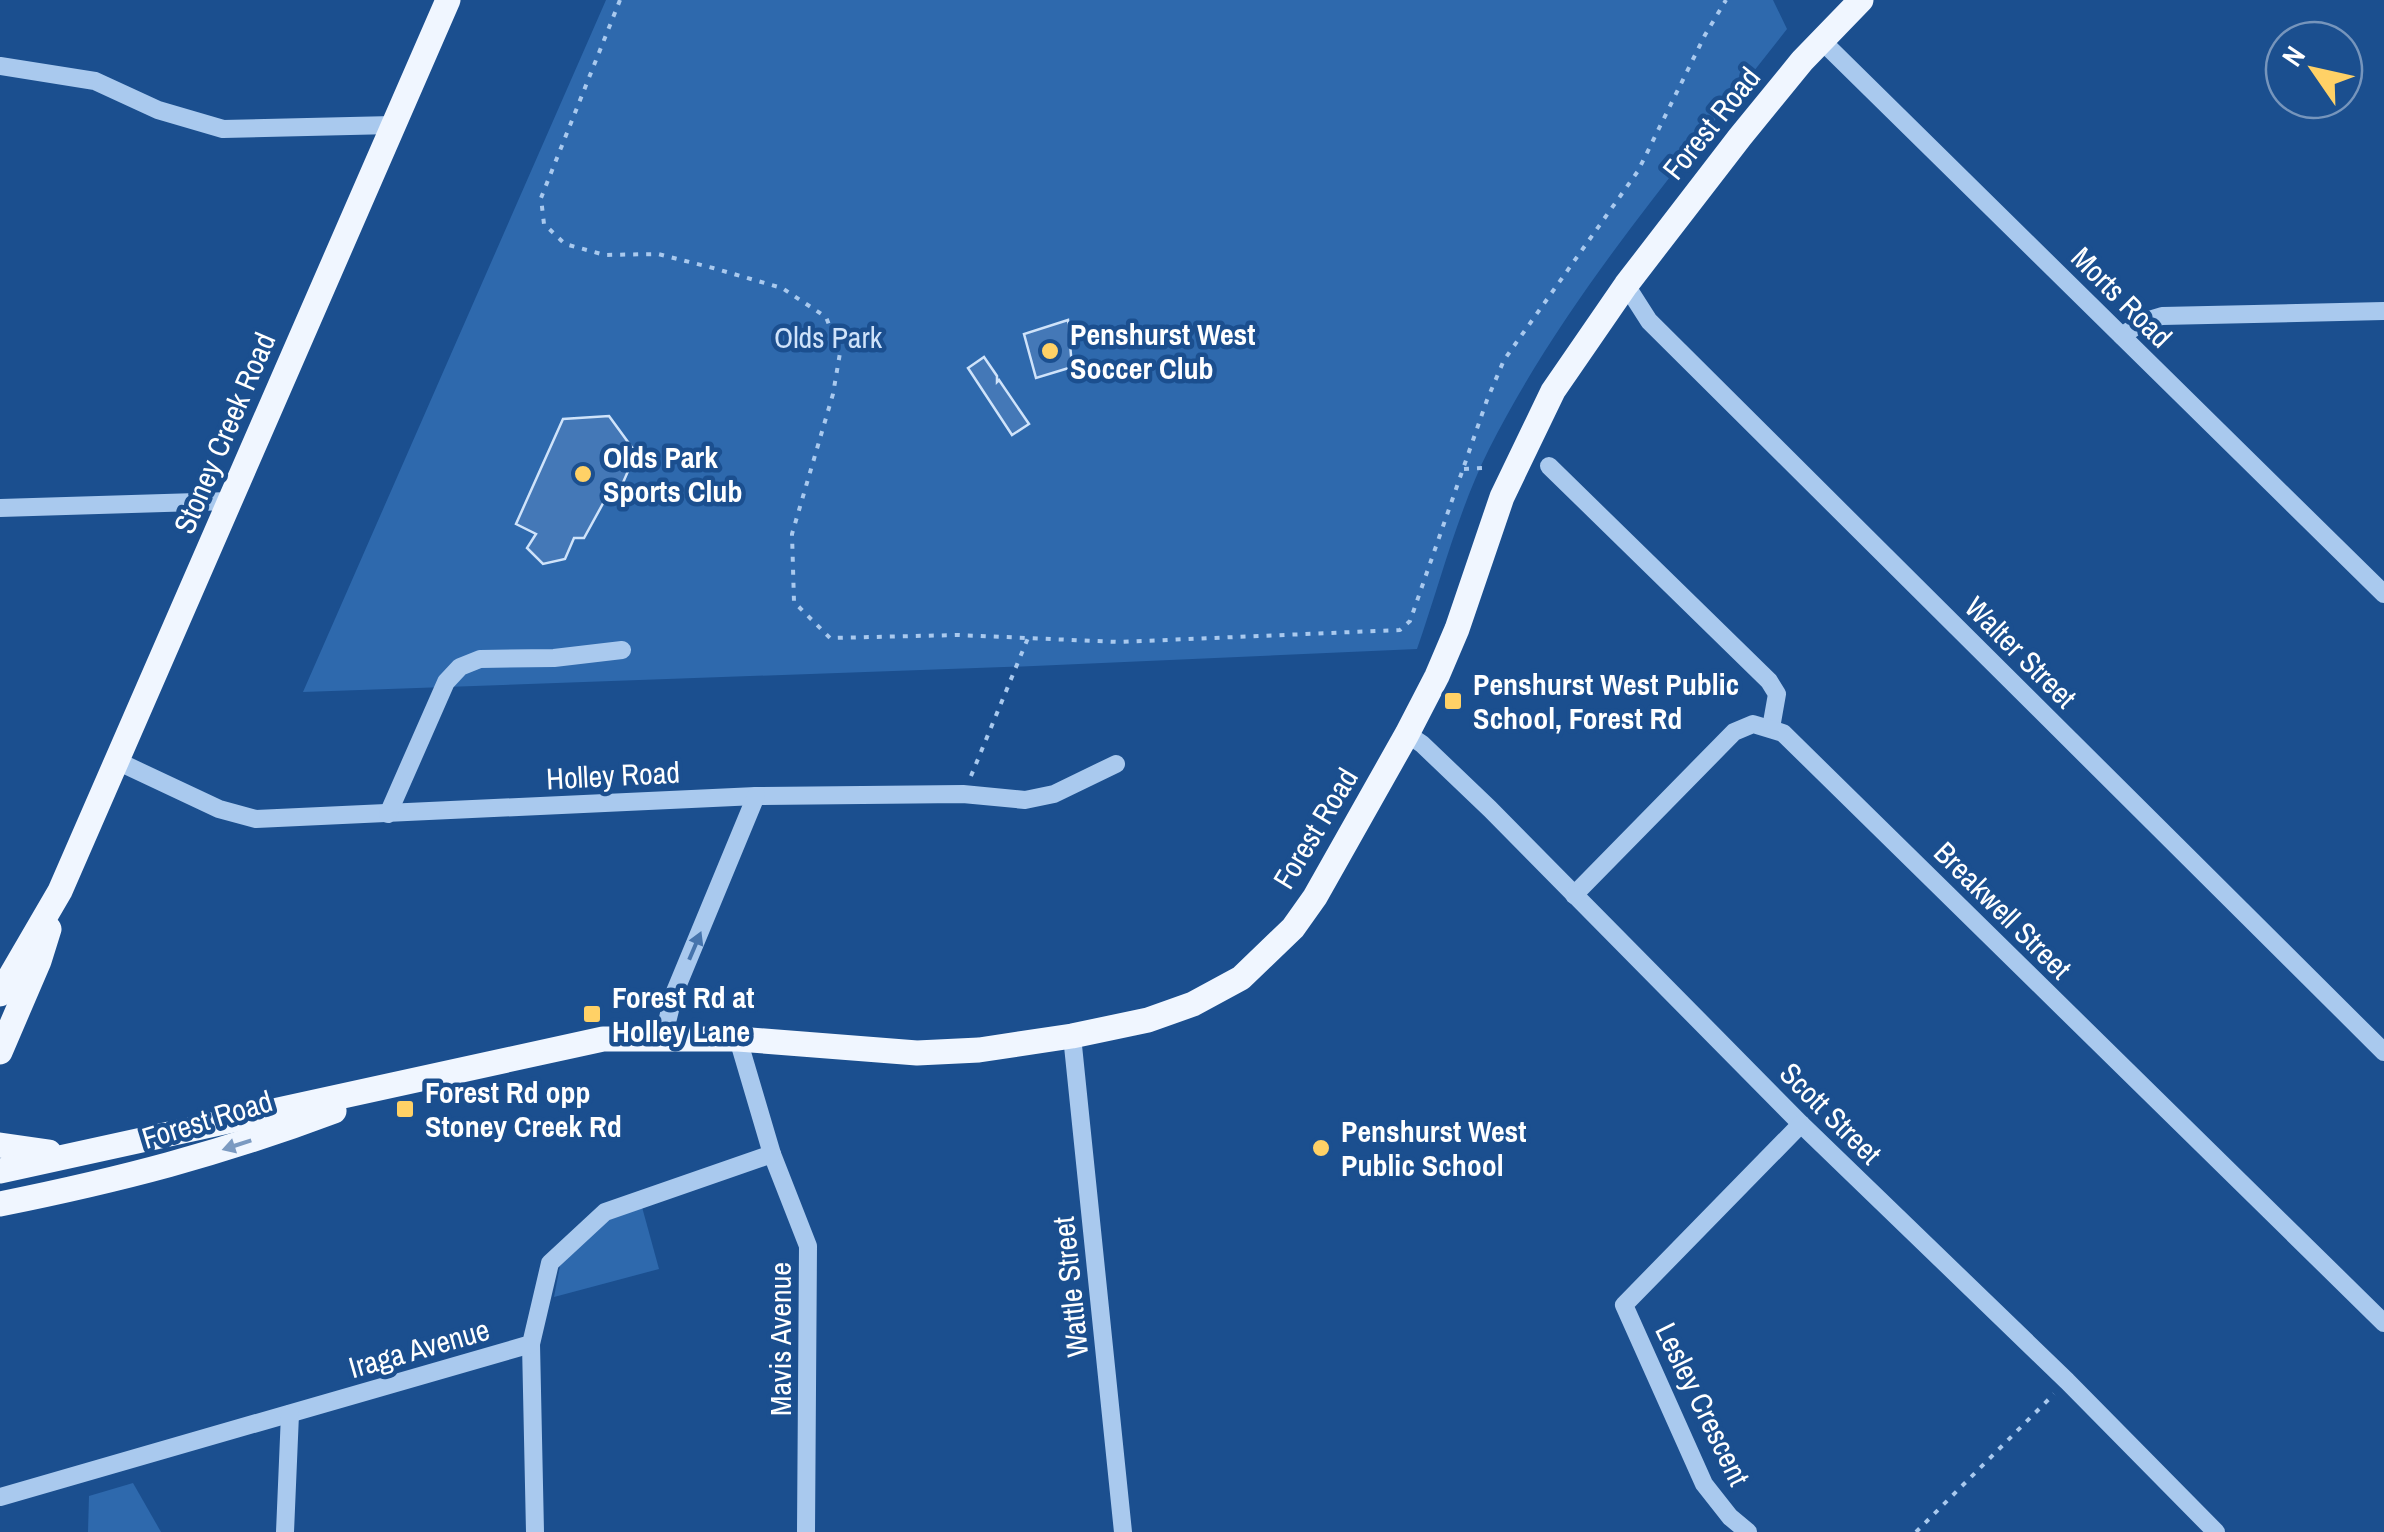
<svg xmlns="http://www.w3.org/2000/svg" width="2384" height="1532" font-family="'Archivo Narrow',sans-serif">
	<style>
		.green { fill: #2e69ad }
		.building { fill: #4478b7; stroke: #cfe3fa; stroke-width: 2.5 }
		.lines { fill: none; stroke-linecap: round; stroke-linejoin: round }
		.path { stroke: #a9c9ee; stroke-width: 4; stroke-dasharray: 5 8; stroke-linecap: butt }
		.minor { stroke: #a9c9ee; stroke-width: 18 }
		.major { stroke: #f0f6ff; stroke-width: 25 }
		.oneway { fill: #4674ac }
		.oneway2 { fill: #7b9ac1 }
		.poi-dot { fill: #ffd166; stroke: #1b4f8f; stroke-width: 4 }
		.labels { text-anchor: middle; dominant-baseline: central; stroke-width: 9; stroke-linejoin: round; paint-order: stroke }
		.street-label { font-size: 30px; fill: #fff; stroke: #1b4f8f }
		.poi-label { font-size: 30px; font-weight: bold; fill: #fff; stroke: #1b4f8f; text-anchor: start }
		.park-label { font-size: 30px; fill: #cfe3fa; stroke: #1b4f8f }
	</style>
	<rect width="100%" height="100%" fill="#1b4f8f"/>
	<!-- green -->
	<g class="green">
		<path d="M606,0H1773L1787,29C1682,164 1567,295 1489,449C1458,511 1440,583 1417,649L1034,666L303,692Z"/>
		<polygon points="642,1207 659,1269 554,1297 560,1266 607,1220"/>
		<polygon points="133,1483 161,1532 88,1532 89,1496"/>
	</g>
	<!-- building -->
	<g class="building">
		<polygon points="1068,320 1072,367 1036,378 1024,334"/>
		<polygon points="984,357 997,376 997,382 999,380 1029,424 1012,435 968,368"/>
		<polygon points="609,416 636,453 618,494 606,498 584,538 574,538 565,559 543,564 527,548 536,534 516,524 563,419"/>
	</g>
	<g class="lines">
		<!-- path -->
		<g class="path">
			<polyline points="620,0 541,198 544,224 565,244 605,255 658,254 713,268 782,288 826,317 840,353 833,394 792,534 794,602 830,638 958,635 1119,642 1400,630 1410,621 1487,400 1504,360 1638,171 1705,35 1726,0"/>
			<polyline points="1464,469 1484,468"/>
			<polyline points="971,776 1028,638"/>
			<polyline points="1916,1532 2054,1394"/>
		</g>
		<!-- minor -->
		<g class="minor">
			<polyline points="1821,40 2384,594"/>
			<polyline points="0,66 95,81 158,110 223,129 393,125"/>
			<polyline points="1626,285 1649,321 2384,1052"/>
			<polyline points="2122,336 2142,322 2162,316 2384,311"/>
			<polyline points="1549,466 1769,681 1777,694 1771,728"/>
			<polyline points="0,508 230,501"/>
			<polyline points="1407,734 1422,744 1490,809 1801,1124 2067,1381 2216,1532"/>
			<polyline points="117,761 219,809 256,819 756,796 963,794 1025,800 1054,794 1116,764"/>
			<polyline points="388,814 446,682 460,667 480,659 554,658 622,650"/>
			<polyline points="1574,895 1734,732 1753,724 1783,733 2384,1323"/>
			<polyline points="1072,1036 1123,1532"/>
			<polyline points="663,1038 674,994 756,796"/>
			<polyline points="738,1039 772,1154 808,1246 806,1532"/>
			<polyline points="531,1344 535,1532"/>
			<polyline points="0,1497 531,1344 550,1263 605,1212 772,1154"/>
			<polyline points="285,1532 290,1414"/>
			<polyline points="1748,1532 1730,1517 1704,1484 1624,1305 1801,1124"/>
		</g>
		<!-- major -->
		<g class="major">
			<polyline points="0,994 60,891 448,0"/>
			<polyline points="0,1052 39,961 49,929"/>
			<polyline points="0,1145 49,1152"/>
			<polyline points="0,1171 603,1039 738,1039 917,1053 979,1050 1072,1036 1148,1020 1193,1004 1241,978 1293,928 1315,897 1407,734 1437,676 1457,629 1502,497 1553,391 1626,285 1740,137 1802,61 1861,0"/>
			<path d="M0,1204C119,1180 220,1154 334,1111"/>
		</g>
	</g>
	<!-- one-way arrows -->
	<defs><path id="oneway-solid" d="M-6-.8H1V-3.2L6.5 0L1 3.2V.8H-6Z" transform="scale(2.5)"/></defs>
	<use class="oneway" href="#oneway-solid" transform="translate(695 946) rotate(-67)"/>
	<use class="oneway2" href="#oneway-solid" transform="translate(237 1145) rotate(162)"/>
	<!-- markers -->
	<g class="poi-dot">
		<circle cx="1050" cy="351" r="10"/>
		<circle cx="583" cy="474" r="10"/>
		<rect x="1443" y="691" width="20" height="20" rx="5"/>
		<rect x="582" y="1004" width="20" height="20" rx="5"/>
		<rect x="395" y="1099" width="20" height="20" rx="5"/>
		<circle cx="1321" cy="1148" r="10"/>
	</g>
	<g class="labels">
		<!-- street labels -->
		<g class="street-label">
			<text transform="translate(1711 123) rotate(-51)">Forest Road</text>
			<text transform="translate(2122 297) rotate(45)">Morts Road</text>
			<text transform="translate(224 433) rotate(-67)">Stoney Creek Road</text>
			<text transform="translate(2021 652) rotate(45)">Walter Street</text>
			<text transform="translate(613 775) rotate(-3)">Holley Road</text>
			<text transform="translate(1315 828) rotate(-59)">Forest Road</text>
			<text transform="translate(2003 910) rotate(45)">Breakwell Street</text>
			<text transform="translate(1831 1113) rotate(45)">Scott Street</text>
			<text transform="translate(207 1119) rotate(-17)">Forest Road</text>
			<text transform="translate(1070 1287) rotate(-96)">Wattle Street</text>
			<text transform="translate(780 1339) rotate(-90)">Mavis Avenue</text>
			<text transform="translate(419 1348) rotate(-16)">Iraga Avenue</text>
			<text transform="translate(1703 1404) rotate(64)">Lesley Crescent</text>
		</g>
		<!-- poi labels -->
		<g class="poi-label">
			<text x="1070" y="334">Penshurst West<tspan x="1070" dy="34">Soccer Club</tspan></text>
			<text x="603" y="457">Olds Park<tspan x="603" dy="34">Sports Club</tspan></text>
			<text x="1473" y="684">Penshurst West Public<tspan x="1473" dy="34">School, Forest Rd</tspan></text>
			<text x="612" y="997">Forest Rd at<tspan x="612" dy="34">Holley Lane</tspan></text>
			<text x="425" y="1092">Forest Rd opp<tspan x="425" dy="34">Stoney Creek Rd</tspan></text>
			<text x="1341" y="1131">Penshurst West<tspan x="1341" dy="34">Public School</tspan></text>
		</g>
		<!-- park labels -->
		<g class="park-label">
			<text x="828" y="337">Olds Park</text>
		</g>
	</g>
	<!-- north arrow -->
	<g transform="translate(2314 70) rotate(304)"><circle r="48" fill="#1b4f8f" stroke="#7695bc" stroke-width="2.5"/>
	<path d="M0-8L18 38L0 25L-18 38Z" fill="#ffd166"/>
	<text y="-15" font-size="28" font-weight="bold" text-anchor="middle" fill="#ffffff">N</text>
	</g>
</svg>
